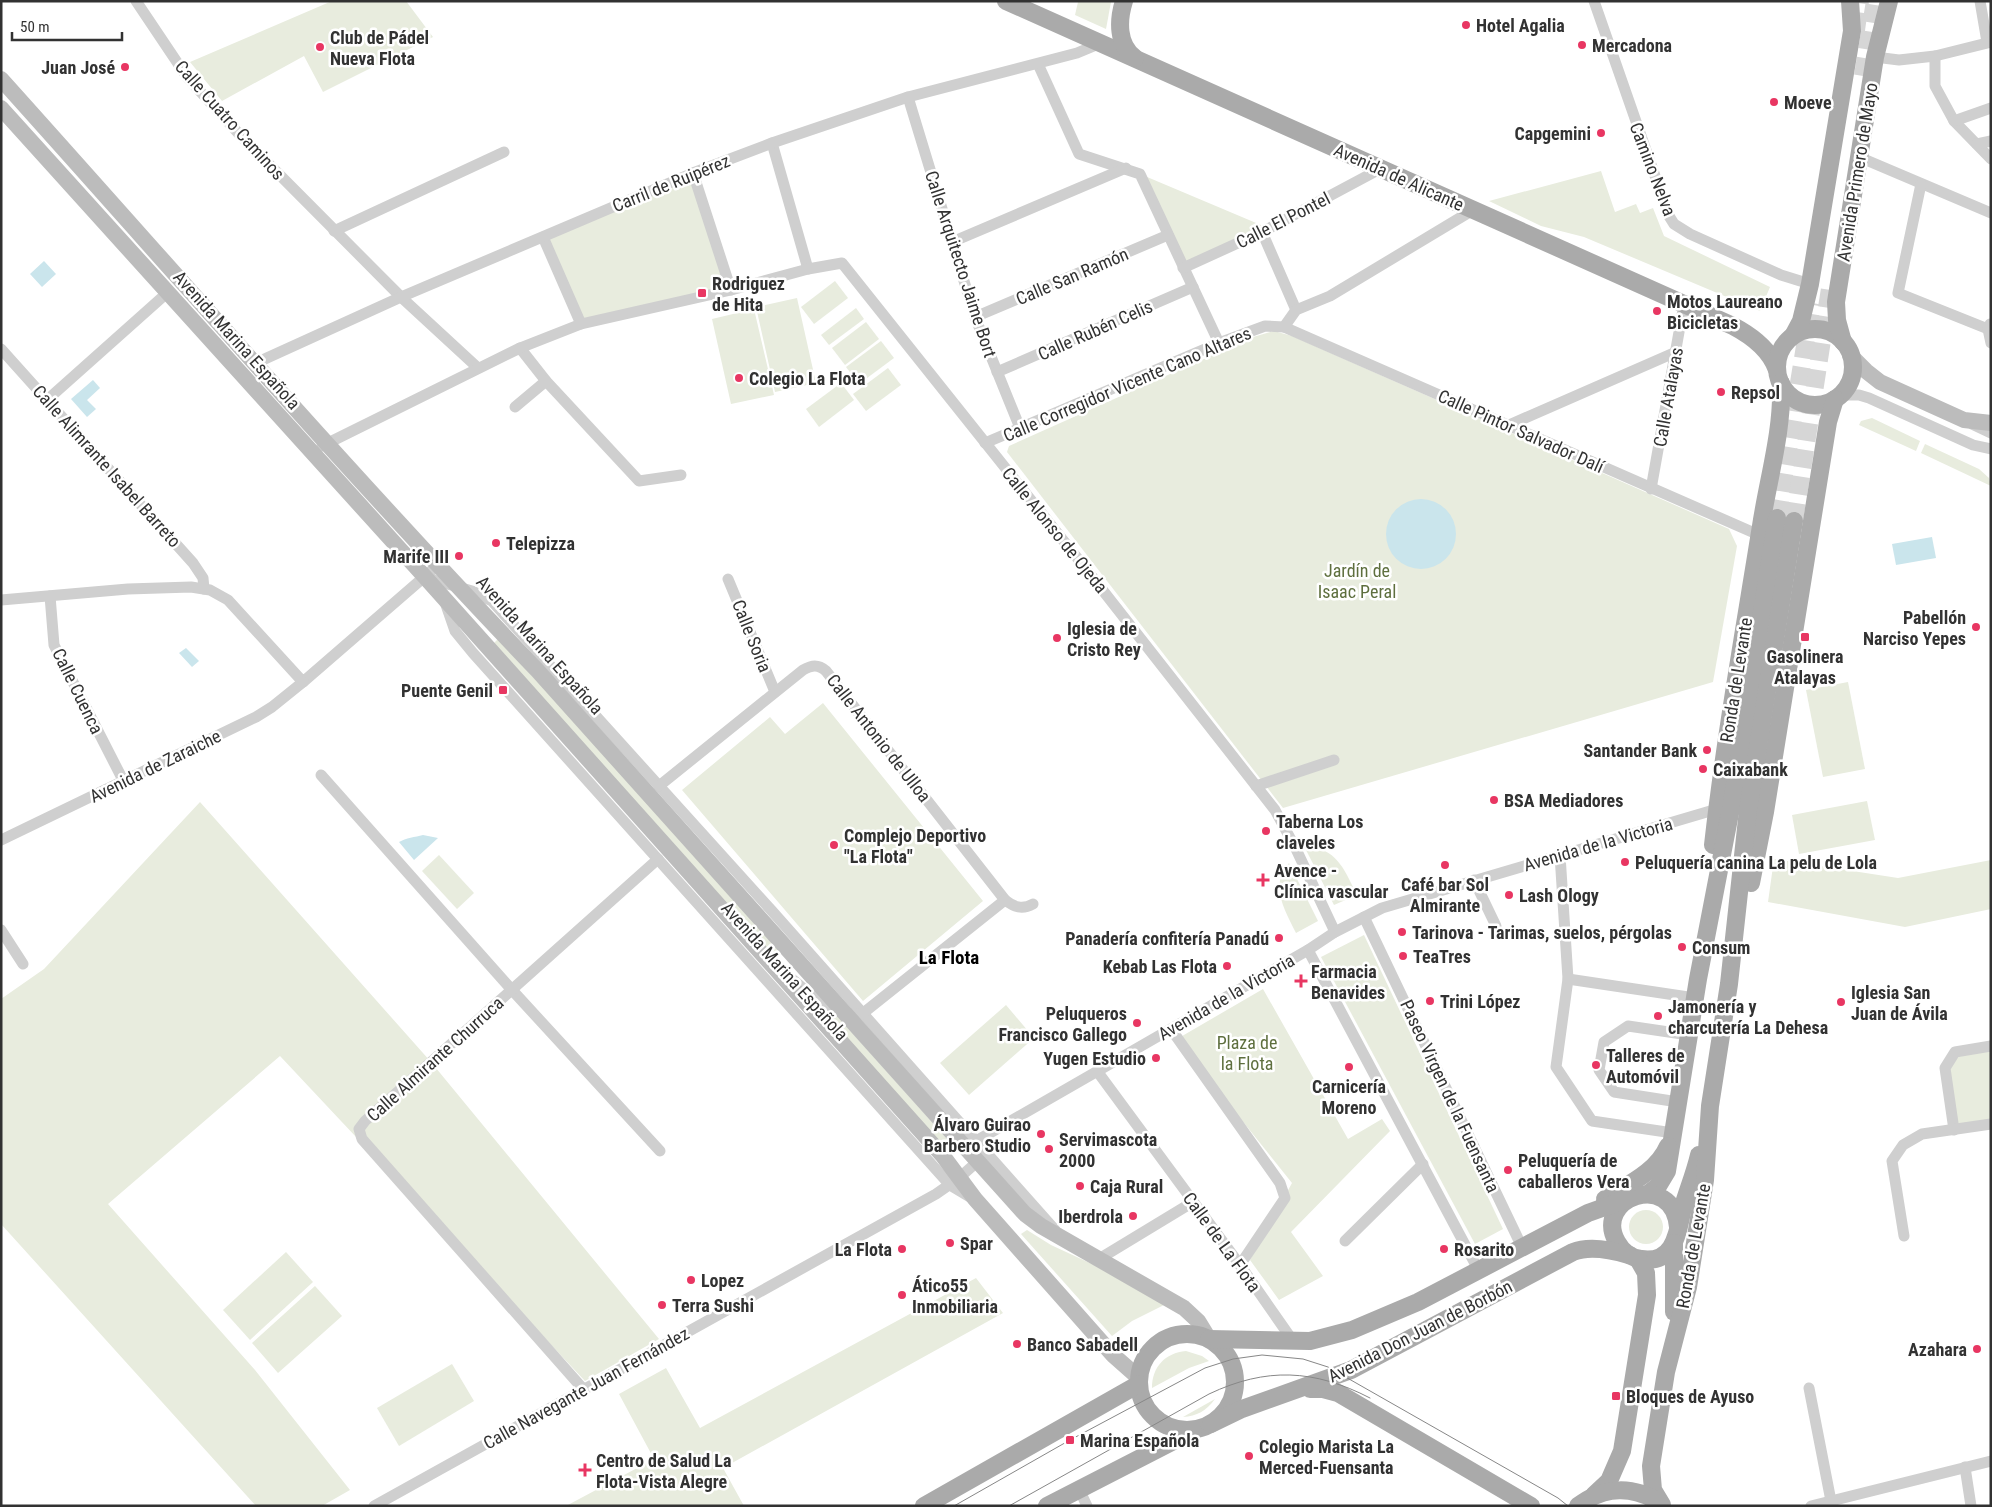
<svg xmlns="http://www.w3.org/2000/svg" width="1992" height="1507" font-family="'Roboto Condensed',sans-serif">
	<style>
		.green { fill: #e8ecde }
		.water { fill: #cae5ec }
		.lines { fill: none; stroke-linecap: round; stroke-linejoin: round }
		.primary-tunnel { stroke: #d6d6d6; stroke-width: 18; stroke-dasharray: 18 9; stroke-linecap: butt }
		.street { stroke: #cfcfcf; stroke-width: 11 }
		.secondary { stroke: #bcbcbc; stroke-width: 16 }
		.primary { stroke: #aaa; stroke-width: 18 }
		.tram { stroke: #878787; stroke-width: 1 }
		.poi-dot { fill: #e83662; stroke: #fff; stroke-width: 2 }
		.labels { text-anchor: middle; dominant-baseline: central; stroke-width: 5; stroke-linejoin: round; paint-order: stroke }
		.poi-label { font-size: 18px; font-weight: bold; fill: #323232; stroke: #fff; text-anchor: start }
		.street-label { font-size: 18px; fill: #323232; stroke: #fff }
		.park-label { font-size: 18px; fill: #5e6f3e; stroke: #fff }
		.neighbourhood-label { font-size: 19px; font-weight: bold; fill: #000; stroke: #fff }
	</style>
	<rect width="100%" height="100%" fill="#fff"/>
	<!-- green -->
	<g class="green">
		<polygon points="332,1 406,1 433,37 323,92 304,56 222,101 190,62"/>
		<polygon points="1078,2 1111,2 1106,29 1075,15"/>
		<polygon points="1601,171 1615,212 1636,204 1640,213 1653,208 1664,236 1770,287 1760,311 1584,237 1541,226 1489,201"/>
		<polygon points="693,173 731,290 581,324 543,237"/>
		<polygon points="1140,174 1268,228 1183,268"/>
		<polygon points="835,281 848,298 814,324 801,307"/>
		<polygon points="797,298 816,383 775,392 756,307"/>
		<polygon points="856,308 864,319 829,345 821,335"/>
		<polygon points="754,309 774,395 731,404 712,319"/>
		<polygon points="866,322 879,339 845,365 832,348"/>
		<polygon points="1274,331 1292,336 1729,529 1737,546 1713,682 1283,808 1007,452 1009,446 1253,337"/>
		<polygon points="881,341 894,358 859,384 846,367"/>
		<polygon points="888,368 901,385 866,411 853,394"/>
		<polygon points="841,383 854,400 819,427 806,409"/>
		<polygon points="1872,418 1920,441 1916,451 1859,425 1861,421"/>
		<polygon points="1925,444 1979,469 1989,478 1991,486 1921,453"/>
		<polygon points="499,638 780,952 770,952 493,644"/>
		<polygon points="1848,682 1865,769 1823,777 1806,690"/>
		<polygon points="823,703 983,901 863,1001 682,790 770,717 785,734"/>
		<polygon points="1867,801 1875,840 1799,854 1792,815"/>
		<polygon points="200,802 431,1062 659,1339 585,1381 280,1056 108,1204 255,1370 350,1490 322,1506 256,1506 1,1224 1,999 44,969"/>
		<path d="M1311,847C1338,850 1346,873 1357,895L1334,905L1305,848Z"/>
		<polygon points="439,855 474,893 457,909 422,871"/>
		<polygon points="1774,859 1898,878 1991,860 1991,909 1905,927 1768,902"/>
		<path d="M1289,863L1318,921L1296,933C1285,910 1269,886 1289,863Z"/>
		<polygon points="1364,935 1503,1229 1475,1244 1321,957"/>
		<polygon points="1263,989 1348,1139 1382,1119 1390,1131 1291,1232 1323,1276 1279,1300 1250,1260 1292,1183 1177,1039"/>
		<polygon points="1006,1005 1034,1038 969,1095 940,1063"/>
		<polygon points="838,1017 948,1140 943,1146 828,1018"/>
		<polygon points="1991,1046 1991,1124 1954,1130 1945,1068 1955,1052"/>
		<circle cx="1646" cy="1227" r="17"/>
		<polygon points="1027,1230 1051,1245 1092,1264 1164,1305 1132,1321 1112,1336 1021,1234"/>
		<polygon points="286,1252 313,1282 250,1340 223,1310"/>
		<polygon points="976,1278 1003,1313 723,1468 744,1506 566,1506 654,1459 619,1394 666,1368 700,1428"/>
		<polygon points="315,1286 342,1316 278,1373 252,1343"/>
		<path d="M1186,1351L1202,1356L1209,1361L1189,1368L1152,1388C1152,1367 1165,1353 1186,1351Z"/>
		<polygon points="452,1364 474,1401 399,1446 377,1408"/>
		<path d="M1215,1399C1206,1411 1197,1416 1183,1417Z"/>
	</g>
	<!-- water -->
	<g class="water">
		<polygon points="44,261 56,274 42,287 30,274"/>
		<polygon points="93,380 100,388 87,400 96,409 87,417 71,399"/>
		<circle cx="1421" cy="534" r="35"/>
		<polygon points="1932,537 1936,558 1896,565 1892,544"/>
		<polygon points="186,648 199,661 192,667 179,653"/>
		<path d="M423,835L438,838L414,860L399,842C406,838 415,837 423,835Z"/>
	</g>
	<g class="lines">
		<!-- primary-tunnel -->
		<g class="primary-tunnel">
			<polyline points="1856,30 1860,1"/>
			<polyline points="1863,76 1875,1"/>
			<polyline points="1777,518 1812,303"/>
			<polyline points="1794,521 1831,282"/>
		</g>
		<!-- street -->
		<g class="street">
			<polyline points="136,1 187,77 240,135 401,297 478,368"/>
			<polyline points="1594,1 1669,216 1674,224 1690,234 1781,275 1810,284"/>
			<polyline points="1980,1 1987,42"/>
			<polyline points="1935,56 1991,42"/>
			<polyline points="1875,57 1899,60 1935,56 1935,86 1954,121 1991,159"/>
			<polyline points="1038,64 1079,154 1140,174 1219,343"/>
			<polyline points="908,97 975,317 1020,428"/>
			<polyline points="1954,121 1991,108"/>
			<polyline points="772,143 808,269"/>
			<polyline points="1977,144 1991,141"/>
			<polyline points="1859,157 1991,213"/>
			<polyline points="693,173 731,290"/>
			<polyline points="1921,184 1898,293 1988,329"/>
			<polyline points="334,231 504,152"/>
			<polyline points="1262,232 1296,310"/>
			<polyline points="543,237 581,324"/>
			<polyline points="952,242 1126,168"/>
			<polyline points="1183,268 1262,232 1380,169"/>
			<polyline points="975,317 1168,235"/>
			<polyline points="1990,324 1988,329 1991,343"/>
			<polyline points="1284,327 1296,310 1330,296 1473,210"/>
			<polyline points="520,348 546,381 639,481 681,475"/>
			<polyline points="1,349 193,563 203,578 204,589"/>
			<polyline points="256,363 401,297 693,173 772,143 908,97 1077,53 1101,43"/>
			<polyline points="997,372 1193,287"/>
			<polyline points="1840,395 1859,395 1869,398 1973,445 1991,449"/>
			<polyline points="47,400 167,293"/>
			<polyline points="515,407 546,381"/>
			<polyline points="1972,424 1991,433"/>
			<polyline points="1509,425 1676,352"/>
			<polyline points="985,443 1219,343 1265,326 1284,327 1759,535"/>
			<polyline points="322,446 520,348 581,324 731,290 808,269 842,263 1086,569 1275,810 1296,849 1335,932"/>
			<polyline points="1651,489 1684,304"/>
			<polyline points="427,578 472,591 492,601 772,911 1055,1230"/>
			<polyline points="728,579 775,692"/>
			<polyline points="50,596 54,645 124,782"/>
			<polyline points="1,600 128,589 191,587 210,590 228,600 303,682 438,565"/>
			<polyline points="446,605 455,631 473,653 950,1185 970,1197"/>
			<polyline points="321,775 512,990 660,1151"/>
			<path d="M659,786L803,670C812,665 818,664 826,671L1005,900L862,1014C821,1013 821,1002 792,979"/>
			<polyline points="1256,786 1334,760"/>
			<polyline points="1,840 256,717 272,707 303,682"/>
			<polyline points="1560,855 1568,979 1556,1067 1592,1121 1673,1133"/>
			<polyline points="1474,880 1496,926"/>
			<path d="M1005,900C1014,907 1022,910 1033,904"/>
			<polyline points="1364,917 1522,1247"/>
			<polyline points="1,930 23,964"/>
			<polyline points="1308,950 1479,1271"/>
			<polyline points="1568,979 1695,998"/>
			<polyline points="1171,1029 1280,1183 1285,1198 1240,1265"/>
			<polyline points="1097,1071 1240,1265 1293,1341"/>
			<polyline points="1678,1102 1614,1092 1599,1070 1604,1042 1628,1026 1689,1035"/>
			<polyline points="1954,1130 1945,1068 1955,1052 1991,1046"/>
			<polyline points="976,1141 1308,950 1335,932 1382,908 1717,809"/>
			<polyline points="1904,1236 1892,1161 1903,1145 1922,1134 1991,1124"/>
			<polyline points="1345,1241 1423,1164"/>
			<polyline points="1099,1259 1193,1202"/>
			<polyline points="1809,1388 1831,1501"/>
			<polyline points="584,1390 362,1139 359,1129 365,1121 658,859"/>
			<polyline points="1965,1467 1971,1506"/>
			<polyline points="1079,1489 1087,1506"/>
			<polyline points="374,1506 936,1194 959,1178 977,1162"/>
			<polyline points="1811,1506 1991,1461"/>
		</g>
		<!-- secondary -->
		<g class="secondary">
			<path d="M1,79C179,277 353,478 537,670L1025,1214L1041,1226L1184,1308L1198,1321L1209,1339"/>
			<polyline points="1,108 425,577 943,1156 975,1199 1113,1355 1139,1378"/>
			<polyline points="1850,355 1866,371 1880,382 1964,420 1991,423"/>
		</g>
		<!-- primary -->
		<g class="primary">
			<path d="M1006,1L1733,326C1752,336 1770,349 1777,370"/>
			<path d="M1124,1C1118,20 1117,45 1135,58"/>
			<circle cx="1815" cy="367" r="38"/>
			<polyline points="1793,336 1801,321 1810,284 1852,31 1850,1"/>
			<polyline points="1843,342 1837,320 1836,302 1875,57 1889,1"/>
			<path d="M1713,845C1725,738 1744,632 1761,526C1768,479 1783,431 1781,383"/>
			<polyline points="1751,883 1765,812 1828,422 1835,399"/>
			<polyline points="1648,1194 1658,1186 1667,1171 1698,979 1731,808 1777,518"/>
			<path d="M1605,1199C1627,1185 1657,1172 1668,1146"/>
			<path d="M1678,1227C1673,1169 1592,1198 1617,1242C1622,1251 1631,1258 1641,1259C1677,1265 1678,1227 1684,1203C1689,1187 1695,1172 1699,1155"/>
			<polyline points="1674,1312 1674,1243"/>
			<circle cx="1187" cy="1382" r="48"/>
			<polyline points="1209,1339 1310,1341 1352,1330 1418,1302 1588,1213 1630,1198"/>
			<polyline points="1310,1389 1323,1389 1338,1393 1531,1506"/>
			<path d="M1211,1424L1242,1409L1351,1370L1573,1252C1590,1245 1612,1250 1629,1255"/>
			<polyline points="1594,1495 1609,1481 1622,1451 1647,1295 1646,1273 1638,1259"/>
			<polyline points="1662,1505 1653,1490 1651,1466 1666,1372 1688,1287 1705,1180 1710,1106 1729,984 1748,810 1794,521"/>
			<polyline points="924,1506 1139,1384"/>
			<polyline points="1047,1506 1193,1431"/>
			<path d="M1578,1506C1604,1486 1634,1485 1661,1504"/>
		</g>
		<!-- tram -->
		<g class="tram">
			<polyline points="954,1506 1070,1440 1205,1368 1233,1359 1262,1355 1303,1359 1328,1367 1558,1498 1568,1506"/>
			<path d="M1009,1506L1209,1394C1266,1367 1314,1369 1370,1398"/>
		</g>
	</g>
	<!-- markers -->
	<g class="poi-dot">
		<circle cx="1466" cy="25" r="5"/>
		<circle cx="1582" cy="45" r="5"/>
		<circle cx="320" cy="47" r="5"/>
		<circle cx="125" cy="67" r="5"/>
		<circle cx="1774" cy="102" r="5"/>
		<circle cx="1601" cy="133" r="5"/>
		<rect x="697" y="288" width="10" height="10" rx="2.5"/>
		<circle cx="1657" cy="311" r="5"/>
		<circle cx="739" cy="378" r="5"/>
		<circle cx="1721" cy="392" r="5"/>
		<circle cx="496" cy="543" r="5"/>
		<circle cx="459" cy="556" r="5"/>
		<circle cx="1976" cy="627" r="5"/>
		<rect x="1800" y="632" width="10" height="10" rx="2.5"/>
		<circle cx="1057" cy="638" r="5"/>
		<rect x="498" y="685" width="10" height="10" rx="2.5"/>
		<circle cx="1707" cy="750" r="5"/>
		<circle cx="1703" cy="769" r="5"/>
		<circle cx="1494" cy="800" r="5"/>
		<circle cx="1266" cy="831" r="5"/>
		<circle cx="834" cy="845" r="5"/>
		<circle cx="1625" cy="862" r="5"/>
		<circle cx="1445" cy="865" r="5"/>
		<path d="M1260.5 872.5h5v5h5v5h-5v5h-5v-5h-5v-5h5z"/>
		<circle cx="1509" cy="895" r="5"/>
		<circle cx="1402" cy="932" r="5"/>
		<circle cx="1279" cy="938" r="5"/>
		<circle cx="1682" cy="947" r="5"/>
		<circle cx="1403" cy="956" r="5"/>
		<circle cx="1227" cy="966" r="5"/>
		<path d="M1298.5 973.5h5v5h5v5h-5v5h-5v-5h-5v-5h5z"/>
		<circle cx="1430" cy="1001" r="5"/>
		<circle cx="1841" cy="1002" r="5"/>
		<circle cx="1658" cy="1016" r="5"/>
		<circle cx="1137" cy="1023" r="5"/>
		<circle cx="1156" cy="1058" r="5"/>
		<circle cx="1596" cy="1065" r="5"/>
		<circle cx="1349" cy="1067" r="5"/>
		<circle cx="1041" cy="1134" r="5"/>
		<circle cx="1049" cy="1149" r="5"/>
		<circle cx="1508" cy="1170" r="5"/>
		<circle cx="1080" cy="1186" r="5"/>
		<circle cx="1133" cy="1216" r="5"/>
		<circle cx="950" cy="1243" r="5"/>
		<circle cx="902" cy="1249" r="5"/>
		<circle cx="1444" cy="1249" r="5"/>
		<circle cx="691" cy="1280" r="5"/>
		<circle cx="902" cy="1295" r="5"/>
		<circle cx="662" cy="1305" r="5"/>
		<circle cx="1017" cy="1344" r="5"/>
		<circle cx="1977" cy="1349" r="5"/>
		<rect x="1611" y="1391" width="10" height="10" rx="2.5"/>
		<rect x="1065" y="1435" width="10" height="10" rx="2.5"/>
		<circle cx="1249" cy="1456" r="5"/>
		<path d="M582.5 1462.5h5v5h5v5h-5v5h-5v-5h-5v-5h5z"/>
	</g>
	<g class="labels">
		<!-- poi labels -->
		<g class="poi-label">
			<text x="1476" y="25">Hotel Agalia</text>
			<text x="330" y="37">Club de Pádel<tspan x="330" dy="21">Nueva Flota</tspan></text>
			<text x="1592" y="45">Mercadona</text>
			<text x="115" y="67" text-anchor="end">Juan José</text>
			<text x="1784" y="102">Moeve</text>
			<text x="1591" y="133" text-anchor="end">Capgemini</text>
			<text x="712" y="283">Rodriguez<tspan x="712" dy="21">de Hita</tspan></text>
			<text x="1667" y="301">Motos Laureano<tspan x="1667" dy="21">Bicicletas</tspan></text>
			<text x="749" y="378">Colegio La Flota</text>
			<text x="1731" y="392">Repsol</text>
			<text x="506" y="543">Telepizza</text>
			<text x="449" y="556" text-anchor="end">Marife III</text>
			<text x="1966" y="617" text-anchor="end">Pabellón<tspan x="1966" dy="21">Narciso Yepes</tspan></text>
			<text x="1067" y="628">Iglesia de<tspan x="1067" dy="21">Cristo Rey</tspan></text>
			<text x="1805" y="656" text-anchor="middle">Gasolinera<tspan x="1805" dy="21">Atalayas</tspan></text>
			<text x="493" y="690" text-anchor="end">Puente Genil</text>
			<text x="1697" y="750" text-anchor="end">Santander Bank</text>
			<text x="1713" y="769">Caixabank</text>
			<text x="1504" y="800">BSA Mediadores</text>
			<text x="1276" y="821">Taberna Los<tspan x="1276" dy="21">claveles</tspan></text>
			<text x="844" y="835">Complejo Deportivo<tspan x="844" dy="21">"La Flota"</tspan></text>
			<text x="1635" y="862">Peluquería canina La pelu de Lola</text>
			<text x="1274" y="870">Avence -<tspan x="1274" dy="21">Clínica vascular</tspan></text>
			<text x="1445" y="884" text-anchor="middle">Café bar Sol<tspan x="1445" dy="21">Almirante</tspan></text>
			<text x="1519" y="895">Lash Ology</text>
			<text x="1412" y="932">Tarinova - Tarimas, suelos, pérgolas</text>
			<text x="1269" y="938" text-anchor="end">Panadería confitería Panadú</text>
			<text x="1692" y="947">Consum</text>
			<text x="1413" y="956">TeaTres</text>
			<text x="1217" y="966" text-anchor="end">Kebab Las Flota</text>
			<text x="1311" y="971">Farmacia<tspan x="1311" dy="21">Benavides</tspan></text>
			<text x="1851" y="992">Iglesia San<tspan x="1851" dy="21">Juan de Ávila</tspan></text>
			<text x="1440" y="1001">Trini López</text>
			<text x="1668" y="1006">Jamonería y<tspan x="1668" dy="21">charcutería La Dehesa</tspan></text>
			<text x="1127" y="1013" text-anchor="end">Peluqueros<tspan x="1127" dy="21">Francisco Gallego</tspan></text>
			<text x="1606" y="1055">Talleres de<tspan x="1606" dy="21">Automóvil</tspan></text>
			<text x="1146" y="1058" text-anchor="end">Yugen Estudio</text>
			<text x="1349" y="1086" text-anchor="middle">Carnicería<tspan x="1349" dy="21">Moreno</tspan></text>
			<text x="1031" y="1124" text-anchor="end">Álvaro Guirao<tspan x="1031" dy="21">Barbero Studio</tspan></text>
			<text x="1059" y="1139">Servimascota<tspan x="1059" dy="21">2000</tspan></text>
			<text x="1518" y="1160">Peluquería de<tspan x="1518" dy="21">caballeros Vera</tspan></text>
			<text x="1090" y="1186">Caja Rural</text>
			<text x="1123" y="1216" text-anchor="end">Iberdrola</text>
			<text x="960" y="1243">Spar</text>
			<text x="892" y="1249" text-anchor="end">La Flota</text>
			<text x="1454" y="1249">Rosarito</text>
			<text x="701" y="1280">Lopez</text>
			<text x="912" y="1285">Ático55<tspan x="912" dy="21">Inmobiliaria</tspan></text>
			<text x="672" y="1305">Terra Sushi</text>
			<text x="1027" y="1344">Banco Sabadell</text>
			<text x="1967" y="1349" text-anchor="end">Azahara</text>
			<text x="1626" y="1396">Bloques de Ayuso</text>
			<text x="1080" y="1440">Marina Española</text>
			<text x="1259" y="1446">Colegio Marista La<tspan x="1259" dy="21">Merced-Fuensanta</tspan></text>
			<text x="596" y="1460">Centro de Salud La<tspan x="596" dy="21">Flota-Vista Alegre</tspan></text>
		</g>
		<!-- street labels -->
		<g class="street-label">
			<text transform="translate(230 120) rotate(48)">Calle Cuatro Caminos</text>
			<text transform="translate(1653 169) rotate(69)">Camino Nelva</text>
			<text transform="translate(1857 172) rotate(-81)">Avenida Primero de Mayo</text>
			<text transform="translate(1399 177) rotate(24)">Avenida de Alicante</text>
			<text transform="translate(671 183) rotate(-22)">Carril de Ruipérez</text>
			<text transform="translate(1283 220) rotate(-27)">Calle El Pontel</text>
			<text transform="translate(961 264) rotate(72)">Calle Arquitecto Jaime Bort</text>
			<text transform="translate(1072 276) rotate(-23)">Calle San Ramón</text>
			<text transform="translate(1095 330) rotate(-24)">Calle Rubén Celis</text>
			<text transform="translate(237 340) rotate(48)">Avenida Marina Española</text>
			<text transform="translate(1127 384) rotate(-23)">Calle Corregidor Vicente Cano Altares</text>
			<text transform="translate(1668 397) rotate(-80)">Calle Atalayas</text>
			<text transform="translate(1521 431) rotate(24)">Calle Pintor Salvador Dalí</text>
			<text transform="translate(107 466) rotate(48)">Calle Alimrante Isabel Barreto</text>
			<text transform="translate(1055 530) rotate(51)">Calle Alonso de Ojeda</text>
			<text transform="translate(752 636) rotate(68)">Calle Soria</text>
			<text transform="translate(540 645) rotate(48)">Avenida Marina Española</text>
			<text transform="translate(1736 680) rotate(-81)">Ronda de Levante</text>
			<text transform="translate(78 691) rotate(64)">Calle Cuenca</text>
			<text transform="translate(879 738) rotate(52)">Calle Antonio de Ulloa</text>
			<text transform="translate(155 766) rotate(-26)">Avenida de Zaraiche</text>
			<text transform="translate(1598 844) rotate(-16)">Avenida de la Victoria</text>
			<text transform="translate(785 971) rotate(48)">Avenida Marina Española</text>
			<text transform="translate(1226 997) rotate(-30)">Avenida de la Victoria</text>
			<text transform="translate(435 1059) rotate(-42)">Calle Almirante Churruca</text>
			<text transform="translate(1450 1096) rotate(65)">Paseo Virgen de la Fuensanta</text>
			<text transform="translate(1222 1242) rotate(54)">Calle de La Flota</text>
			<text transform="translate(1693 1246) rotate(-80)">Ronda de Levante</text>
			<text transform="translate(1420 1331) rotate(-27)">Avenida Don Juan de Borbón</text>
			<text transform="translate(586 1388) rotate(-29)">Calle Navegante Juan Fernández</text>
		</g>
		<!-- park labels -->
		<g class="park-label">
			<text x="1357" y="570">Jardín de<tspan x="1357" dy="21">Isaac Peral</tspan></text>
			<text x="1247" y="1042">Plaza de<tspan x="1247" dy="21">la Flota</tspan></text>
		</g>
		<!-- neighbourhood labels -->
		<g class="neighbourhood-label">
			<text x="949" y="957">La Flota</text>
		</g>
	</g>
	<!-- border -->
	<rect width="1992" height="1507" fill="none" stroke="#323232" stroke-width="5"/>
	<!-- scale -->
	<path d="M12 32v8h110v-8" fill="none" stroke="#323232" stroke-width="2.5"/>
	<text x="20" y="32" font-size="15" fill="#323232" stroke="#ffffff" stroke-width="4" paint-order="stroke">50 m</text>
</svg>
